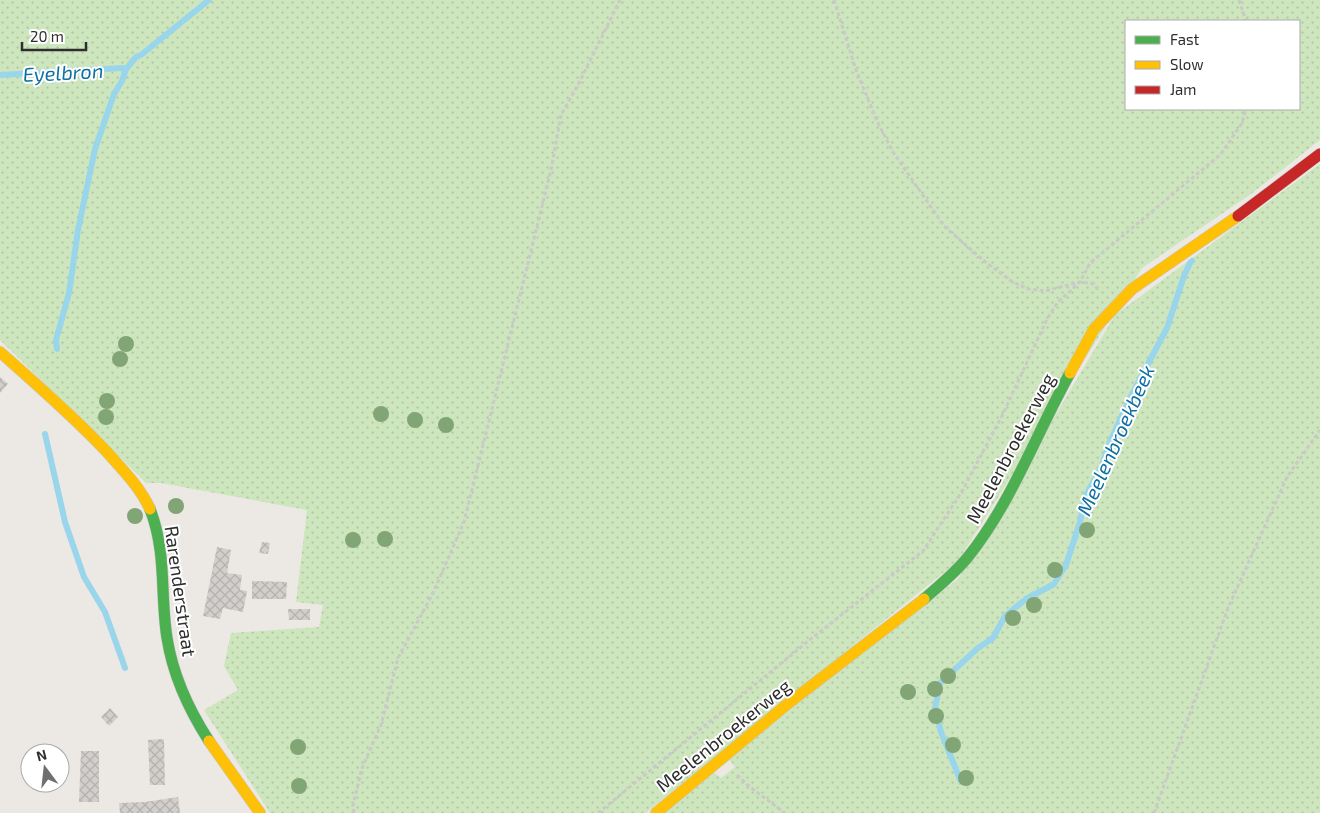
<svg xmlns="http://www.w3.org/2000/svg" width="1320" height="813" font-family="'Exo 2',sans-serif">
	<style>
		.grass { fill: url(#grass-dots); fill-rule: evenodd }
		.lines { fill: none; stroke-linecap: round; stroke-linejoin: round }
		.stream { stroke: #99d6ec; stroke-width: 6 }
		.building { fill: url(#building-cross-hatch) }
		.fast-casing { stroke: #c5c4c5; stroke-width: 12 }
		.slow-casing { stroke: #c5c4c5; stroke-width: 12 }
		.jam-casing { stroke: #c5c4c5; stroke-width: 12 }
		.path { stroke: #c9c9c8; stroke-width: 3; stroke-dasharray: 4 2.5; stroke-linecap: butt }
		.fast { stroke: #4caf50; stroke-width: 11 }
		.slow { stroke: #ffc107; stroke-width: 11 }
		.jam { stroke: #c62828; stroke-width: 11 }
		.tree { fill: #82a575 }
		.labels { text-anchor: middle; dominant-baseline: central; stroke-width: 4; stroke-linejoin: round; paint-order: stroke }
		.street-label { font-size: 19px; fill: #2e2e2e; stroke: #fff }
		.water-label { font-size: 20px; font-style: italic; fill: #0d6fa3; stroke: #fff }
	</style>
	<defs>
		<pattern id="grass-dots" width="8" height="8" patternUnits="userSpaceOnUse" patternTransform="scale(1.25)"><rect width="8" height="8" fill="#cee6be"/><path d="M2 2h.1M6 6h.1" fill="none" stroke="#b1c6a4" stroke-width="1.8" stroke-linecap="round"/></pattern>
		<pattern id="building-cross-hatch" width="8" height="8" patternUnits="userSpaceOnUse" patternTransform="scale(1.25)"><rect width="8" height="8" fill="#d1cecb"/><path d="M0 0l8 8M0 8l8-8" fill="none" stroke="#b4b1af"/></pattern>
	</defs>
	<rect width="100%" height="100%" fill="#ece8e4"/>
	<!-- grass -->
	<g class="grass">
		<path d="M0,0H1320V140L1251,194L1142,268L958,561L646,813H270L204,710L238,690L224,666L231,633L319,627L323,605L296,602L307,510L161,483H146L0,340ZM1126,21H1299V109H1126Z"/>
		<polygon points="1320,164 1320,813 665,813 713,772 721,778 735,767 728,758 958,579 1115,315"/>
	</g>
	<g class="lines">
		<!-- stream -->
		<g class="stream">
			<polyline points="0,75 122,68 126,69"/>
			<polyline points="57,349 56,340 69,293 78,230 95,149 114,94 122,81 126,69 136,57 141,55 209,0"/>
			<polyline points="45,434 65,522 84,577 105,612 125,668"/>
			<polyline points="961,782 941,732 935,708 940,683 978,648 993,638 1005,616 1026,599 1054,584 1066,565 1080,522 1085,497 1101,468 1109,444 1130,398 1167,328 1184,276 1190,263 1192,261"/>
		</g>
	</g>
	<!-- building -->
	<g class="building">
		<polygon points="0,377 8,384 0,393"/>
		<polygon points="262,542 270,543 268,554 259,553"/>
		<polygon points="217,547 231,550 227,573 242,575 240,590 247,591 243,612 223,608 220,619 203,616"/>
		<polygon points="252,581 287,582 286,599 252,599"/>
		<polygon points="288,609 310,609 310,620 289,620"/>
		<polygon points="110,708 118,717 109,726 101,717"/>
		<polygon points="164,739 165,785 150,785 148,740"/>
		<polygon points="81,751 99,751 99,802 79,802"/>
		<polygon points="178,797 180,813 120,813 119,803 145,802"/>
	</g>
	<g class="lines">
		<defs>
			<g id="fast">
				<path d="M150,509C167,553 160,594 167,638C173,676 189,710 209,741"/>
				<path d="M924,599C940,585 955,573 968,557C1012,502 1036,434 1070,373"/>
			</g>
			<g id="slow">
				<path d="M0,352C36,384 73,416 106,451C122,469 140,487 150,509"/>
				<polyline points="1070,373 1094,329 1132,289 1238,216"/>
				<polyline points="209,741 260,813"/>
				<polyline points="656,813 785,706 924,599"/>
			</g>
			<polyline id="jam" points="1238,216 1320,154"/>
		</defs>
		<!-- fast casing -->
		<use href="#fast" class="fast-casing"/>
		<!-- slow casing -->
		<use href="#slow" class="slow-casing"/>
		<!-- jam casing -->
		<use href="#jam" class="jam-casing"/>
		<!-- path -->
		<g class="path">
			<polyline points="834,0 856,70 877,121 893,152 944,226 983,260 1011,281 1028,289 1045,291 1080,282 1094,284 1099,291"/>
			<polyline points="1239,0 1246,21"/>
			<polyline points="737,775 750,787 785,813"/>
			<polyline points="354,813 353,805 362,768 381,725 398,658 433,593 464,522 551,170 561,115 578,85 620,0"/>
			<polyline points="598,813 812,638 923,551 961,493 1003,414 1047,319 1058,302 1080,282 1090,263 1221,154 1242,123 1246,109"/>
			<polyline points="1154,813 1228,608 1287,477 1320,430"/>
		</g>
		<!-- fast -->
		<use href="#fast" class="fast"/>
		<!-- slow -->
		<use href="#slow" class="slow"/>
		<!-- jam -->
		<use href="#jam" class="jam"/>
	</g>
	<!-- trees -->
	<g class="tree">
		<circle cx="126" cy="344" r="8"/>
		<circle cx="120" cy="359" r="8"/>
		<circle cx="107" cy="401" r="8"/>
		<circle cx="381" cy="414" r="8"/>
		<circle cx="106" cy="417" r="8"/>
		<circle cx="415" cy="420" r="8"/>
		<circle cx="446" cy="425" r="8"/>
		<circle cx="176" cy="506" r="8"/>
		<circle cx="135" cy="516" r="8"/>
		<circle cx="1087" cy="530" r="8"/>
		<circle cx="385" cy="539" r="8"/>
		<circle cx="353" cy="540" r="8"/>
		<circle cx="1055" cy="570" r="8"/>
		<circle cx="1034" cy="605" r="8"/>
		<circle cx="1013" cy="618" r="8"/>
		<circle cx="948" cy="676" r="8"/>
		<circle cx="935" cy="689" r="8"/>
		<circle cx="908" cy="692" r="8"/>
		<circle cx="936" cy="716" r="8"/>
		<circle cx="953" cy="745" r="8"/>
		<circle cx="298" cy="747" r="8"/>
		<circle cx="966" cy="778" r="8"/>
		<circle cx="299" cy="786" r="8"/>
	</g>
	<g class="labels">
		<!-- street labels -->
		<g class="street-label">
			<text transform="translate(1010 448) rotate(-62)">Meelenbroekerweg</text>
			<text transform="translate(181 591) rotate(82)">Rarenderstraat</text>
			<text transform="translate(723 735) rotate(-39)">Meelenbroekerweg</text>
		</g>
		<!-- water labels -->
		<g class="water-label">
			<text transform="translate(63 72) rotate(-3)">Eyelbron</text>
			<text transform="translate(1115 440) rotate(-66)">Meelenbroekbeek</text>
		</g>
	</g>
	<!-- legend -->
	<rect x="1125" y="20" width="175" height="90" fill="#ffffff" stroke="#ababab"/>
	<rect x="1135" y="36" width="25" height="8" fill="#4caf50" stroke="#ababab"/>
	<text x="1170" y="45" font-size="15" fill="#2e2e2e">Fast</text>
	<rect x="1135" y="61" width="25" height="8" fill="#ffc107" stroke="#ababab"/>
	<text x="1170" y="70" font-size="15" fill="#2e2e2e">Slow</text>
	<rect x="1135" y="86" width="25" height="8" fill="#c62828" stroke="#ababab"/>
	<text x="1170" y="95" font-size="15" fill="#2e2e2e">Jam</text>
	<!-- north arrow -->
	<g transform="translate(45 768) rotate(345)"><circle r="24" fill="#ffffff" stroke="#ababab"/>
	<path d="M0-4L9 19L0 12L-9 19Z" fill="#706f6e"/>
	<text y="-8" font-size="14" font-weight="bold" text-anchor="middle" fill="#2e2e2e">N</text>
	</g>
	<!-- scale -->
	<path d="M22 42v8h64v-8" fill="none" stroke="#2e2e2e" stroke-width="2.5"/>
	<text x="30" y="42" font-size="15" fill="#2e2e2e" stroke="#ffffff" stroke-width="4" paint-order="stroke">20 m</text>
</svg>
